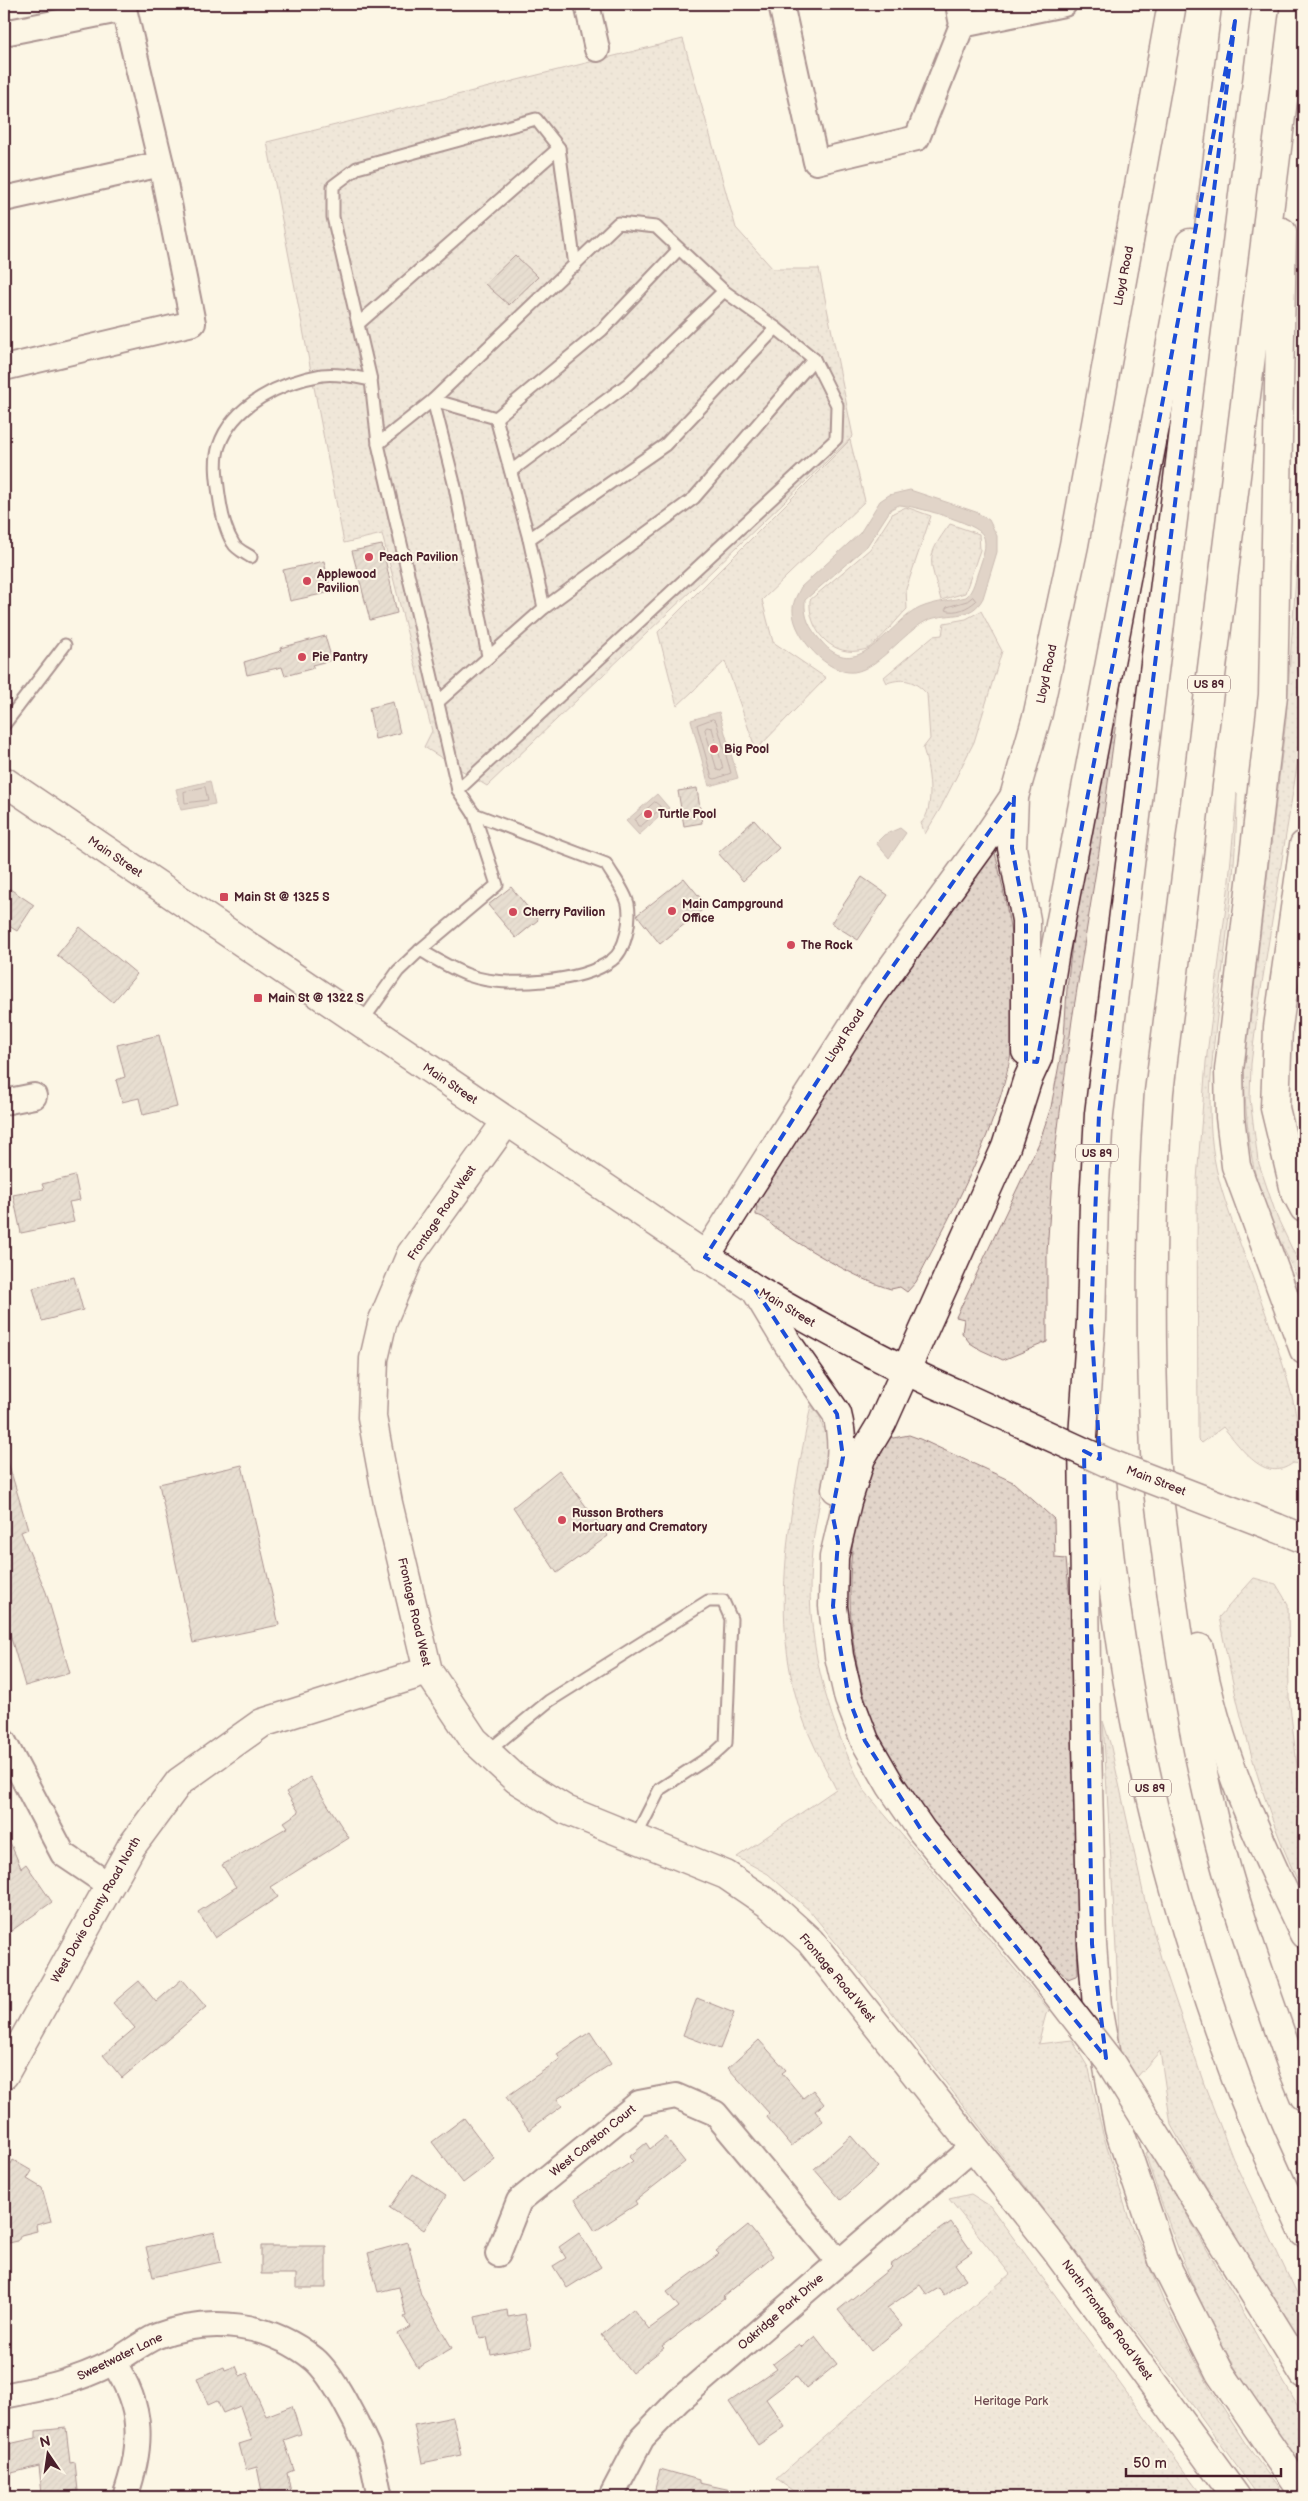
<svg xmlns="http://www.w3.org/2000/svg" width="1308" height="2501" font-family="'Balsamiq Sans',sans-serif">
	<style>
		.grass { fill: url(#grass-dots); stroke: #967a7a }
		.water { fill: #c0aca5; stroke: #917474; fill-rule: evenodd }
		.lines { fill: none; stroke-linecap: round; stroke-linejoin: round }
		.shore { stroke: #79575c; stroke-width: 1 }
		.building { fill: url(#building-hatch); stroke: #4a1f2b }
		.service-casing { stroke: #4a1f2b; stroke-width: 15 }
		.minor-casing { stroke: #4a1f2b; stroke-width: 28 }
		.tertiary-casing { stroke: #4a1f2b; stroke-width: 31 }
		.secondary-casing { stroke: #4a1f2b; stroke-width: 31 }
		.motorway-casing { stroke: #4a1f2b; stroke-width: 31 }
		.service { stroke: #fcf5e5; stroke-width: 11 }
		.minor { stroke: #fcf5e5; stroke-width: 24 }
		.tertiary { stroke: #fcf5e5; stroke-width: 28 }
		.secondary { stroke: #fcf5e5; stroke-width: 28 }
		.motorway { stroke: #fcf5e5; stroke-width: 28 }
		.secondary-bridge-casing { stroke: #4a1f2b; stroke-width: 31; stroke-linecap: butt }
		.motorway-bridge-casing { stroke: #4a1f2b; stroke-width: 31; stroke-linecap: butt }
		.secondary-bridge { stroke: #fcf5e5; stroke-width: 28 }
		.motorway-bridge { stroke: #fcf5e5; stroke-width: 28 }
		.marked { fill: none; stroke: #1d4ed8; stroke-width: 4; stroke-dasharray: 10 6; stroke-linejoin: round }
		.poi-dot { fill: #d1495b; stroke: #fcf5e5; stroke-width: 2 }
		.labels { text-anchor: middle; dominant-baseline: central; stroke-width: 4; stroke-linejoin: round; paint-order: stroke }
		.shield { fill: #fcf5e5; stroke: #7f5f63; stroke-width: 1 }
		.shield-label { font-size: 11px; font-weight: bold; fill: #4a1f2b }
		.street-label { font-size: 12px; fill: #4a1f2b; stroke: #fcf5e5 }
		.poi-label { font-size: 12px; font-weight: bold; fill: #4a1f2b; stroke: #fcf5e5; text-anchor: start }
		.park-label { font-size: 12px; fill: #704c53; stroke: #fcf5e5 }
	</style>
	<defs>
		<pattern id="grass-dots" width="8" height="8" patternUnits="userSpaceOnUse" patternTransform="scale(1.25)"><rect width="8" height="8" fill="#e2d5ca"/><path d="M2 2h.1M6 6h.1" fill="none" stroke="#c3b6ae" stroke-width="1.8" stroke-linecap="round"/></pattern>
		<pattern id="building-hatch" width="6" height="6" patternUnits="userSpaceOnUse" patternTransform="scale(1.25)"><rect width="6" height="6" fill="#cfc0b7"/><path d="M-1 1l2-2M0 6l6-6M5 7l2-2" fill="none" stroke="#b3a59e"/></pattern>
	</defs>
	<rect width="100%" height="100%" fill="#fcf5e5"/>
	<filter id="ink" filterUnits="userSpaceOnUse"><feTurbulence type="fractalNoise" baseFrequency=".02" numOctaves="2"/><feDisplacementMap in="SourceGraphic" scale="10" xChannelSelector="R" yChannelSelector="G"/><feConvolveMatrix kernelMatrix="1 2 1 2 8 2 1 2 1" color-interpolation-filters="sRGB"/></filter>
	<g filter="url(#ink)">
		<!-- grass -->
		<g class="grass">
			<polygon points="683,39 736,228 773,269 819,269 853,436 487,786 424,747 432,731 382,534 344,543 267,142"/>
			<path d="M1304,321V723L1258,1008L1251,1064L1250,1099L1258,1161L1277,1217L1295,1255L1304,1267V1292C1292,1265 1278,1239 1267,1212C1249,1167 1246,1119 1244,1072L1286,720L1297,563L1300,371Z"/>
			<polygon points="850,440 865,501 762,600 773,642 826,678 756,750 725,661 677,706 658,632"/>
			<path d="M906,507L931,516L906,589L907,609C895,621 883,638 869,648C866,650 862,650 858,651C829,655 808,628 810,600L870,549L893,513Z"/>
			<path d="M950,524L979,534L980,550L965,593L941,600C930,559 924,559 950,524Z"/>
			<polygon points="1133,591 1099,852 1072,1020 1053,1166 1047,1252 1047,1342 1003,1360 981,1350 970,1343 962,1333 964,1319 956,1317 1039,1143 1051,1107 1064,1038 1067,989 1079,881"/>
			<path d="M981,611L1002,651L974,742L940,809L925,834L921,823C936,809 929,766 923,748L930,739L927,694C915,681 905,677 887,683L884,677L933,636L942,635L944,623L966,619Z"/>
			<path d="M1237,793C1237,863 1227,930 1219,1000C1212,1058 1203,1122 1219,1180C1237,1249 1308,1399 1300,1464L1293,1463C1264,1485 1241,1447 1223,1427L1202,1443L1198,1439L1197,1180L1206,1062L1228,891Z"/>
			<path d="M994,848C1007,904 1020,967 1015,1025C1006,1117 958,1200 916,1282L907,1292L900,1287L891,1289C858,1280 807,1249 777,1229C768,1223 767,1217 756,1215L757,1196L916,953L954,907Z"/>
			<path d="M811,1405L820,1417L823,1428L828,1427L831,1439C826,1477 816,1513 812,1551C803,1634 826,1717 864,1790L1050,2011L1046,2014L1038,2044L1072,2040L1089,2069L1103,2134L1128,2216L1163,2300L1210,2388L1245,2443L1285,2497H1259L1181,2389L880,1997L809,1910L768,1874L737,1857L836,1789C827,1771 817,1753 809,1734C764,1629 790,1512 811,1405Z"/>
			<path d="M888,1435L893,1438L909,1435L920,1439L1013,1482L1054,1519L1055,1558L1066,1559L1071,1611L1078,1975L1068,1979C1035,1944 1004,1908 973,1871C949,1842 922,1814 903,1782C859,1712 844,1630 852,1549C856,1512 865,1466 888,1435Z"/>
			<path d="M1254,1578L1276,1584L1288,1604L1289,1697L1304,1826V1894C1261,1806 1238,1713 1219,1617Z"/>
			<polygon points="1103,1721 1110,1743 1145,1901 1161,1958 1204,2084 1233,2159 1304,2309 1304,2358 1171,2125 1160,2051 1137,2077 1119,2053 1117,1967"/>
			<path d="M1150,2151L1304,2417V2470C1281,2437 1257,2404 1236,2369C1196,2303 1169,2227 1145,2153Z"/>
			<polygon points="971,2194 990,2206 1203,2497 802,2497 776,2479 1010,2274 949,2199"/>
		</g>
		<!-- water -->
		<g class="water">
			<path d="M910,490L976,512L989,520L997,536V552L983,598C971,622 946,611 926,621C903,633 878,669 854,672C828,675 794,637 793,612C792,603 797,595 801,587L860,533L880,501L889,495ZM899,505C912,505 977,523 983,535C988,545 982,559 979,569C975,579 974,590 966,597C949,601 929,602 914,611C885,629 856,683 821,641C809,627 804,618 805,600L867,546L891,509Z"/>
			<polygon points="719,712 738,778 709,786 691,720"/>
			<polygon points="210,781 215,804 181,810 176,789"/>
			<polygon points="657,794 669,808 639,835 626,821"/>
			<polygon points="900,828 906,833 889,858 876,843 884,835"/>
		</g>
		<g class="lines">
			<!-- shore -->
			<g class="shore">
				<path d="M973,597L976,601C968,608 956,614 945,610L947,607L967,601Z"/>
				<polygon points="713,719 716,721 731,773 715,779 712,778 697,725"/>
				<polygon points="707,727 712,728 723,768 721,771 717,770 705,730"/>
				<polygon points="205,787 208,800 185,803 184,792"/>
				<polygon points="655,802 660,806 660,809 641,826 638,826 635,820"/>
			</g>
		</g>
		<!-- building -->
		<g class="building">
			<polygon points="515,255 538,277 509,305 485,284"/>
			<polygon points="382,545 397,613 370,620 352,551"/>
			<polygon points="324,561 331,592 290,601 283,570"/>
			<polygon points="325,636 332,660 312,665 314,668 285,676 282,667 247,675 244,662 281,651 280,648"/>
			<polygon points="393,702 400,733 375,739 369,708"/>
			<polygon points="697,788 702,823 684,826 678,791"/>
			<polygon points="754,820 779,848 743,881 718,853"/>
			<polygon points="862,877 888,895 858,940 831,923"/>
			<polygon points="684,878 707,906 660,944 637,915"/>
			<polygon points="4,885 34,905 17,931 4,923"/>
			<polygon points="511,887 538,920 516,938 488,905"/>
			<polygon points="80,927 137,974 113,1002 57,955"/>
			<polygon points="159,1035 177,1107 143,1115 139,1098 122,1102 116,1080 125,1077 117,1045"/>
			<polygon points="75,1176 80,1200 69,1202 74,1222 21,1233 13,1195 44,1189 42,1184"/>
			<polygon points="74,1277 83,1310 42,1321 33,1288"/>
			<polygon points="4,1462 8,1462 28,1529 21,1532 46,1592 70,1673 25,1686 4,1614"/>
			<polygon points="242,1465 279,1625 193,1643 159,1484"/>
			<polygon points="559,1470 608,1536 557,1573 513,1507"/>
			<polygon points="310,1777 349,1838 271,1887 278,1897 215,1938 198,1912 236,1887 222,1865 288,1827 284,1822 299,1812 286,1792"/>
			<polygon points="4,1828 21,1868 26,1864 52,1902 4,1936"/>
			<polygon points="182,1979 206,2007 122,2078 103,2055 135,2028 113,2003 139,1981 156,2002"/>
			<polygon points="697,1998 734,2013 720,2049 683,2035"/>
			<polygon points="590,2032 611,2064 557,2099 562,2106 529,2130 506,2097 560,2059 557,2054"/>
			<polygon points="759,2040 786,2070 782,2073 803,2098 813,2090 824,2104 815,2111 823,2121 791,2146 766,2116 769,2113 728,2068"/>
			<polygon points="464,2118 495,2159 463,2183 432,2142"/>
			<polygon points="851,2136 878,2167 841,2200 814,2169"/>
			<polygon points="665,2137 685,2162 635,2201 637,2204 595,2231 575,2199 633,2161 629,2157 646,2143 650,2149"/>
			<polygon points="13,2160 32,2171 27,2179 42,2188 51,2221 36,2225 37,2231 21,2235 18,2241 4,2244 4,2177"/>
			<polygon points="413,2174 446,2196 424,2230 390,2208"/>
			<polygon points="951,2222 972,2252 955,2264 966,2279 944,2295 939,2288 927,2295 920,2285 887,2308 902,2326 871,2351 838,2310 892,2267 890,2265"/>
			<polygon points="748,2225 773,2256 723,2297 724,2299 662,2346 664,2348 632,2373 601,2335 633,2309 649,2329 679,2307 667,2292 719,2254 716,2251"/>
			<polygon points="215,2232 221,2262 153,2277 146,2247"/>
			<polygon points="579,2233 601,2267 567,2288 553,2266 566,2258 559,2247"/>
			<polygon points="408,2242 421,2295 452,2348 418,2368 398,2334 410,2327 404,2317 406,2316 399,2287 378,2292 368,2253"/>
			<polygon points="261,2246 326,2246 326,2288 296,2288 296,2274 261,2274"/>
			<polygon points="507,2310 508,2317 525,2314 531,2347 491,2355 487,2337 480,2338 475,2317"/>
			<polygon points="815,2336 837,2364 806,2389 796,2376 766,2399 785,2427 758,2445 729,2402 777,2369 773,2364 799,2344 802,2347"/>
			<polygon points="236,2366 240,2376 247,2373 266,2416 292,2406 301,2434 284,2440 294,2470 287,2473 292,2497 263,2497 257,2467 246,2470 239,2444 252,2440 240,2406 223,2413 217,2401 208,2405 197,2378 224,2367 225,2370"/>
			<polygon points="453,2417 461,2455 422,2463 414,2425"/>
			<polygon points="66,2428 70,2463 75,2462 78,2491 42,2494 39,2466 4,2475 4,2445 36,2438 36,2431"/>
			<polygon points="660,2469 699,2480 699,2483 731,2490 730,2497 653,2497"/>
		</g>
		<g class="lines">
			<defs>
				<g id="service">
					<polyline points="358,324 559,148"/>
					<polyline points="433,400 455,487 488,656"/>
					<polyline points="433,400 496,418 529,539 544,608"/>
					<polyline points="496,418 602,330 679,249"/>
					<polyline points="378,444 433,400 618,223 656,227 724,291 776,328 814,359 837,405 836,439 458,790"/>
					<polyline points="511,471 628,384 724,291"/>
					<polyline points="529,539 665,445 776,328"/>
					<path d="M251,557C245,553 236,549 233,543C225,530 221,510 219,495C217,480 214,461 219,446C233,404 282,382 322,375C338,373 355,377 371,380"/>
					<polyline points="438,702 544,608 694,498 814,359"/>
					<polyline points="4,725 65,645"/>
					<path d="M420,950C436,959 453,970 471,976C505,988 582,983 612,960C626,950 631,920 628,904C625,891 612,875 606,864L474,814"/>
					<polyline points="361,1023 398,971 420,950 497,885 474,814 458,790 378,444 371,380 333,217 333,186 357,168 536,119 559,148 575,266"/>
					<polyline points="487,1752 549,1701 708,1601 723,1601 731,1619 726,1743 714,1754 660,1789 635,1838"/>
				</g>
				<g id="minor">
					<polyline points="587,4 597,49"/>
					<polyline points="781,4 816,162 917,138 962,25 958,4"/>
					<polyline points="962,25 1064,4"/>
					<polyline points="4,33 124,9 161,164 193,323 4,368"/>
					<polyline points="4,199 161,164"/>
					<polyline points="4,1102 34,1096"/>
					<polyline points="4,1742 63,1854 109,1885"/>
					<polyline points="498,2254 519,2201 639,2103 676,2096 715,2113 839,2262"/>
					<path d="M113,2362C144,2408 143,2446 125,2497"/>
					<path d="M4,2396C44,2388 74,2382 112,2363C127,2355 141,2343 157,2336C211,2316 269,2323 314,2359C333,2375 357,2423 367,2446C374,2462 376,2481 380,2497"/>
					<polyline points="611,2497 642,2438 678,2401 973,2147"/>
				</g>
				<g id="tertiary">
					<polyline points="1304,845 1278,1027 1275,1108 1295,1191 1304,1208"/>
					<polyline points="506,1122 411,1254 383,1320 374,1359 372,1417 388,1503 428,1671 474,1740 516,1779 566,1810 726,1875 770,1905 810,1941 1054,2248 1236,2497"/>
					<polyline points="705,1257 873,994 983,843 1014,797 1038,713 1074,545 1172,4"/>
					<polyline points="4,2075 131,1847 179,1782 262,1723 428,1671"/>
				</g>
				<g id="secondary">
					<path d="M4,781L755,1289C820,1327 886,1363 955,1393"/>
					<polyline points="1277,1528 1304,1539"/>
				</g>
				<g id="motorway">
					<polyline points="1237,4 1099,1114 1094,1202 1091,1321 1083,1437 1087,1745 1092,1944 1097,2006 1119,2129 1163,2260 1220,2373 1304,2495"/>
					<path d="M1295,4L1159,1092C1150,1211 1150,1332 1155,1452C1156,1485 1162,1518 1166,1551C1177,1640 1192,1730 1213,1817C1233,1903 1264,1986 1293,2069L1304,2096"/>
					<polyline points="1282,232 1273,695 1229,1070 1230,1117 1236,1166 1304,1350"/>
					<polyline points="1014,797 1012,848 1026,920 1026,1051"/>
					<path d="M755,1289L788,1344L837,1414C844,1441 842,1463 836,1489"/>
					<path d="M1101,1469C1117,1675 1162,1879 1234,2072C1254,2127 1280,2180 1304,2233"/>
					<path d="M1199,1648C1216,1749 1260,1843 1304,1934"/>
					<polyline points="1034,1964 922,1831 891,1786 865,1741 849,1699 839,1656 833,1606 834,1557 847,1502 861,1458 882,1423 1006,1147 1027,1081 1038,1057 1055,951 1190,243"/>
					<polyline points="1188,2187 1304,2374"/>
				</g>
			</defs>
			<!-- service casing -->
			<use href="#service" class="service-casing"/>
			<!-- minor casing -->
			<use href="#minor" class="minor-casing"/>
			<!-- tertiary casing -->
			<use href="#tertiary" class="tertiary-casing"/>
			<!-- secondary casing -->
			<use href="#secondary" class="secondary-casing"/>
			<!-- motorway casing -->
			<use href="#motorway" class="motorway-casing"/>
			<!-- service -->
			<use href="#service" class="service"/>
			<!-- minor -->
			<use href="#minor" class="minor"/>
			<!-- tertiary -->
			<use href="#tertiary" class="tertiary"/>
			<!-- secondary -->
			<use href="#secondary" class="secondary"/>
			<!-- motorway -->
			<use href="#motorway" class="motorway"/>
			<defs>
				<polyline id="secondary-bridge" points="955,1393 1106,1462 1277,1528"/>
				<polyline id="motorway-bridge" points="1034,1964 1110,2062 1188,2187"/>
			</defs>
			<!-- secondary-bridge casing -->
			<use href="#secondary-bridge" class="secondary-bridge-casing"/>
			<!-- motorway-bridge casing -->
			<use href="#motorway-bridge" class="motorway-bridge-casing"/>
			<!-- secondary-bridge -->
			<use href="#secondary-bridge" class="secondary-bridge"/>
			<!-- motorway-bridge -->
			<use href="#motorway-bridge" class="motorway-bridge"/>
		</g>
	</g>
	<!-- marked area -->
	<path d="M0 0H1308V2501H0ZM1235,21L1099,1114L1091,1321L1100,1459L1084,1451L1092,1944L1106,2058L922,1831L865,1741L849,1699L833,1606L838,1542L832,1512L843,1457L837,1414L755,1289L705,1257L873,994L1014,797L1012,848L1026,920V1061L1037,1062Z" fill="#fcf5e5" fill-opacity=".55" fill-rule="evenodd"/>
	<path class="marked" d="M1235,21L1099,1114L1091,1321L1100,1459L1084,1451L1092,1944L1106,2058L922,1831L865,1741L849,1699L833,1606L838,1542L832,1512L843,1457L837,1414L755,1289L705,1257L873,994L1014,797L1012,848L1026,920V1061L1037,1062Z"/>
	<!-- markers -->
	<g class="poi-dot">
		<circle cx="369" cy="557" r="5"/>
		<circle cx="307" cy="581" r="5"/>
		<circle cx="302" cy="657" r="5"/>
		<circle cx="714" cy="749" r="5"/>
		<circle cx="648" cy="814" r="5"/>
		<rect x="219" y="892" width="10" height="10" rx="2.5"/>
		<circle cx="672" cy="911" r="5"/>
		<circle cx="513" cy="912" r="5"/>
		<circle cx="791" cy="945" r="5"/>
		<rect x="253" y="993" width="10" height="10" rx="2.5"/>
		<circle cx="562" cy="1520" r="5"/>
	</g>
	<g class="labels">
		<!-- shield labels -->
		<g class="shield">
			<rect x="1188" y="675.5" width="42" height="17" rx="4"/>
			<rect x="1076" y="1144.5" width="42" height="17" rx="4"/>
			<rect x="1129" y="1779.5" width="42" height="17" rx="4"/>
		</g>
		<g class="shield-label">
			<text x="1209" y="684">US 89</text>
			<text x="1097" y="1153">US 89</text>
			<text x="1150" y="1788">US 89</text>
		</g>
		<!-- street labels -->
		<g class="street-label">
			<text transform="translate(1124 276) rotate(-79)">Lloyd Road</text>
			<text transform="translate(1047 674) rotate(-78)">Lloyd Road</text>
			<text transform="translate(115 857) rotate(34)">Main Street</text>
			<text transform="translate(845 1036) rotate(-57)">Lloyd Road</text>
			<text transform="translate(450 1084) rotate(34)">Main Street</text>
			<text transform="translate(442 1213) rotate(-56)">Frontage Road West</text>
			<text transform="translate(787 1308) rotate(31)">Main Street</text>
			<text transform="translate(1156 1481) rotate(21)">Main Street</text>
			<text transform="translate(414 1612) rotate(77)">Frontage Road West</text>
			<text transform="translate(96 1910) rotate(-60)">West Davis County Road North</text>
			<text transform="translate(837 1978) rotate(50)">Frontage Road West</text>
			<text transform="translate(593 2141) rotate(-39)">West Carston Court</text>
			<text transform="translate(781 2312) rotate(-41)">Oakridge Park Drive</text>
			<text transform="translate(1107 2320) rotate(54)">North Frontage Road West</text>
			<text transform="translate(120 2357) rotate(-26)">Sweetwater Lane</text>
		</g>
		<!-- poi labels -->
		<g class="poi-label">
			<text x="379" y="557">Peach Pavilion</text>
			<text x="317" y="574">Applewood<tspan x="317" dy="14">Pavilion</tspan></text>
			<text x="312" y="657">Pie Pantry</text>
			<text x="724" y="749">Big Pool</text>
			<text x="658" y="814">Turtle Pool</text>
			<text x="234" y="897">Main St @ 1325 S</text>
			<text x="682" y="904">Main Campground<tspan x="682" dy="14">Office</tspan></text>
			<text x="523" y="912">Cherry Pavilion</text>
			<text x="801" y="945">The Rock</text>
			<text x="268" y="998">Main St @ 1322 S</text>
			<text x="572" y="1513">Russon Brothers<tspan x="572" dy="14">Mortuary and Crematory</tspan></text>
		</g>
		<!-- park labels -->
		<g class="park-label">
			<text x="1011" y="2401">Heritage Park</text>
		</g>
	</g>
	<!-- margin -->
	<rect width="1308" height="2501" fill="none" stroke="#fcf5e5" stroke-width="20"/>
	<rect x="10" y="10" width="1288" height="2481" fill="none" stroke="#4a1f2b" stroke-width="2" filter="url(#ink)"/>
	<!-- north arrow -->
	<g transform="translate(48 2454) rotate(347)" stroke="#fcf5e5" stroke-width="4" paint-order="stroke">
	<path d="M0-4L9 19L0 12L-9 19Z" fill="#4a1f2b"/>
	<text y="-8" font-size="14" font-weight="bold" text-anchor="middle" fill="#4a1f2b">N</text>
	</g>
	<!-- scale -->
	<path d="M1126 2468v8h155v-8" fill="none" stroke="#4a1f2b" stroke-width="2.5"/>
	<text x="1133" y="2468" font-size="15" fill="#4a1f2b" stroke="#fcf5e5" stroke-width="4" paint-order="stroke">50 m</text>
</svg>
